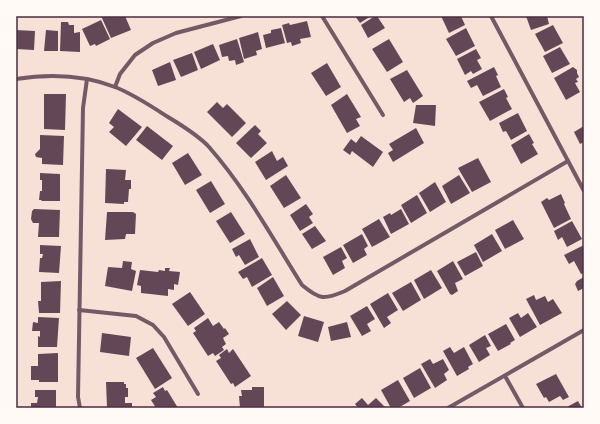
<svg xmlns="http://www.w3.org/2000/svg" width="600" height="424" font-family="Ubuntu,sans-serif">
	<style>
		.building { fill: #644757 }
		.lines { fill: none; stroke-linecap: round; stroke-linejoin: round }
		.minor { stroke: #755966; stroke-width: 4 }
		.neatline { fill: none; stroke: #4a2c40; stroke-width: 1.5 }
	</style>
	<rect width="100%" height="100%" fill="#f7e1d7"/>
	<!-- building -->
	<g class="building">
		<polygon points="101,16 125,16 131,30 111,38"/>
		<polygon points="355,16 371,16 360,23"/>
		<polygon points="375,16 377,16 385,28 368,38 361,25"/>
		<polygon points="441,16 461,16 465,25 449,33"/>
		<polygon points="526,16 547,16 549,24 531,30"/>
		<polygon points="101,20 110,39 96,46 95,44 90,46 82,29"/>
		<polygon points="307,21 311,37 300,39 301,43 292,46 291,42 287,43 282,25 289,23 290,25"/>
		<polygon points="61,22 68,22 69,25 74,25 74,33 80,32 80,52 60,51"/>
		<polygon points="553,25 563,43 545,52 535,34"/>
		<polygon points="281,28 285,43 266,48 263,35 271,33 271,30"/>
		<polygon points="466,28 475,46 456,56 446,39"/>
		<polygon points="16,30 35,31 34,50 16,49"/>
		<polygon points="46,30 58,31 58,51 44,51"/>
		<polygon points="258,32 262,49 256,51 257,55 244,59 239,38"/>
		<polygon points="237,39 244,62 236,65 235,60 229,61 228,56 222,57 219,45"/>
		<polygon points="389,39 403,62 387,72 372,49"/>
		<polygon points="213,44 220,60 201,69 194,52"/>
		<polygon points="560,47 570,64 552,73 543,56"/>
		<polygon points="476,49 481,58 477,60 482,69 473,74 471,71 465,75 457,59"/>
		<polygon points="192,53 198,70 181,77 173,60"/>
		<polygon points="170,62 176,80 158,86 152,70"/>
		<polygon points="327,63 341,87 326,96 311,73"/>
		<polygon points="494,67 498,75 496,76 501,87 483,96 477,85 471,88 467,81"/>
		<polygon points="573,67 577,70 577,73 579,77 576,79 578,82 575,83 580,92 566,100 554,78"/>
		<polygon points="407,70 423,96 413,103 410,98 404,102 390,79"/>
		<polygon points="504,89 508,97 506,98 512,109 490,121 479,102"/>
		<polygon points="44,94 66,94 65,130 44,129"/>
		<polygon points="347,94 361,117 356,119 360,126 347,133 331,105"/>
		<polygon points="217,102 223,108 227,104 246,123 232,137 207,112"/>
		<polygon points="416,105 436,105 435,126 413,123"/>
		<polygon points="118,109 142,127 126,146 109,132 114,127 109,123"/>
		<polygon points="518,113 527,131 511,140 506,131 503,132 499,123"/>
		<polygon points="255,125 261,131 258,134 267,143 251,158 236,143"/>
		<polygon points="147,126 173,146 162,160 136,140"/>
		<polygon points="584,126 584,142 580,144 574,132"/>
		<polygon points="416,128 424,143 393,162 388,153 393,150 389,144"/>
		<polygon points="529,134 534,143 532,144 538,154 521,164 511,145"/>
		<polygon points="40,135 64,136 63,165 42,164 42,158 36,157 35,154 40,149"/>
		<polygon points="361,136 383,152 373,167 352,151 350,155 343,150 351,139 356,143"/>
		<polygon points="272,151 277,161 283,157 288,166 266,180 255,162"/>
		<polygon points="188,153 202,175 185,185 172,163"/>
		<polygon points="478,158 491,182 472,192 458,168"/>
		<polygon points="106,169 126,170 125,180 131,180 131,189 129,189 128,202 124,202 124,204 105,203"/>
		<polygon points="40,173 60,174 60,201 41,201 42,200 39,200 40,191 42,191 42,180 40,180"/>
		<polygon points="286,175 301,198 284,208 270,186"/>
		<polygon points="459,175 470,193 451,204 442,186"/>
		<polygon points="211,181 225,204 210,213 196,190"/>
		<polygon points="435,182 446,202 430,212 419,193"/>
		<polygon points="561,194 565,203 564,204 571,219 554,228 541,202 547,198 549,200"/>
		<polygon points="417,195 427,213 411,223 401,205"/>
		<polygon points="306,204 313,214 309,217 313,223 300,231 290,215"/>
		<polygon points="34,209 60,210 59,237 38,237 39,223 33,223 31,219 32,211"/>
		<polygon points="401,209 409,224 391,234 383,217 390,213 391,215"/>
		<polygon points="107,212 133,212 136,214 135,234 126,234 125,239 105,240"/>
		<polygon points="231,212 245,234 230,243 216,221"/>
		<polygon points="379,219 390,237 372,247 362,229"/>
		<polygon points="513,220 524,239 505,249 495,230"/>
		<polygon points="572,221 582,239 567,247 562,237 558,240 554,231"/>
		<polygon points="315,226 326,241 312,249 302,234"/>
		<polygon points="362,234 368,246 364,249 367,255 353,263 343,245"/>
		<polygon points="492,234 502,251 483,262 474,245"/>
		<polygon points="250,239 259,257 245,265 239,255 236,257 232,249"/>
		<polygon points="40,245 61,246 59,273 39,272 40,258 42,258 43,254 40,254"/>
		<polygon points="584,245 584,273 581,274 574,261 569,264 564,255"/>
		<polygon points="341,247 347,258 342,261 345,268 333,275 323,257"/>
		<polygon points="476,252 483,266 465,276 457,262"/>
		<polygon points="262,258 272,275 252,287 247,277 243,279 238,272"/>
		<polygon points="123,261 132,262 131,269 136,271 132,291 105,286 108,267 122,268"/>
		<polygon points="453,261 463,279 455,283 458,291 452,295 450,294 437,271"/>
		<polygon points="165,268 170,268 169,271 180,272 178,285 174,284 174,290 168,289 168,296 141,293 141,286 137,285 140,270 158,272 159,270 165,271"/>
		<polygon points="431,270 442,288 424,299 414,280"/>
		<polygon points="273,277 284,296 267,306 257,288"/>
		<polygon points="584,277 584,288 578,291 575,284 577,281"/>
		<polygon points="61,281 60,313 39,313 38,301 41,301 41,282"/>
		<polygon points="411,282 421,300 403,311 392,293"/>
		<polygon points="190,292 205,314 188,326 172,304"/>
		<polygon points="388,293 398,310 387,317 391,323 384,328 370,304"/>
		<polygon points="534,295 536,300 545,296 548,302 553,299 562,313 540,325 526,299"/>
		<polygon points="287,301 301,315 286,330 272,314"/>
		<polygon points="367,306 375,319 367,324 371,331 362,336 350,316"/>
		<polygon points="518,313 521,318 528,313 537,327 520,337 509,318"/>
		<polygon points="304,316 324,322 318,342 298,336"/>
		<polygon points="38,317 59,318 57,347 38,347 38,336 40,337 40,331 32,331 33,322 38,323"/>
		<polygon points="208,318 213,326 219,322 224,329 225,328 229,334 223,338 226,344 222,347 224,350 215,356 213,353 208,356 193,333 196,331 194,328"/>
		<polygon points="347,322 351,337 331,341 328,327"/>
		<polygon points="506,324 515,340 510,343 511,344 498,351 488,334"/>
		<polygon points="102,333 131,337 129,356 100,352"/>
		<polygon points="485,335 491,346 486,348 490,355 479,362 469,345"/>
		<polygon points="450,347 454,353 464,347 473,364 468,367 469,369 457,376 443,351"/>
		<polygon points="153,348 172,378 155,389 136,358"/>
		<polygon points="227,349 229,353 233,349 251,376 235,387 233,383 231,384 216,361 221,358 219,355"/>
		<polygon points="58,353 58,382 39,382 39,380 31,380 31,366 38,366 38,354"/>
		<polygon points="430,359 433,364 443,359 449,370 444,374 447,380 435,388 421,364"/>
		<polygon points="420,368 431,388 414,398 403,378"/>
		<polygon points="556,374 569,397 563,400 560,396 549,402 546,397 544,398 536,384"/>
		<polygon points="398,380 410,401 398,408 391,408 381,390"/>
		<polygon points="106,382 124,382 124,384 126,384 126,388 128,388 128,397 125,397 125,403 132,403 132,408 107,408"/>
		<polygon points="163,387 165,391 167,390 178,408 156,408 151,400 156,397 153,393"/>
		<polygon points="252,387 264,387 264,408 240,408 239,396 242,396 241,390 252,390"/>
		<polygon points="35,390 56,390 56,408 31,408 31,403 37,403 38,397 35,397"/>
		<polygon points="362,398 368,405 376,398 386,408 358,408 355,404"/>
		<polygon points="578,401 582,408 565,408"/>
	</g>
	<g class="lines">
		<!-- minor -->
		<g class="minor">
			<polyline points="322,16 383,115"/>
			<polyline points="491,16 584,191"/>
			<path d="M16,79C48,74 84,75 115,87C133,94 151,106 168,117C181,125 198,135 209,147C246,189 273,239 302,285C320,300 324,300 345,291L568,161"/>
			<polyline points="115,87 120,74 135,55 153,43 176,33 241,16"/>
			<polyline points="79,310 136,316 153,325 164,337 198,394"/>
			<polyline points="505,376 523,408"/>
			<polyline points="80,408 78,397 83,108 87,79"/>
			<polyline points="448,408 584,330"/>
		</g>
	</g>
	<!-- border -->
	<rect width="600" height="424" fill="none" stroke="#fffaf5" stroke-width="34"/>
	<rect x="17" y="17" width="566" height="390" class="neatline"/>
</svg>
